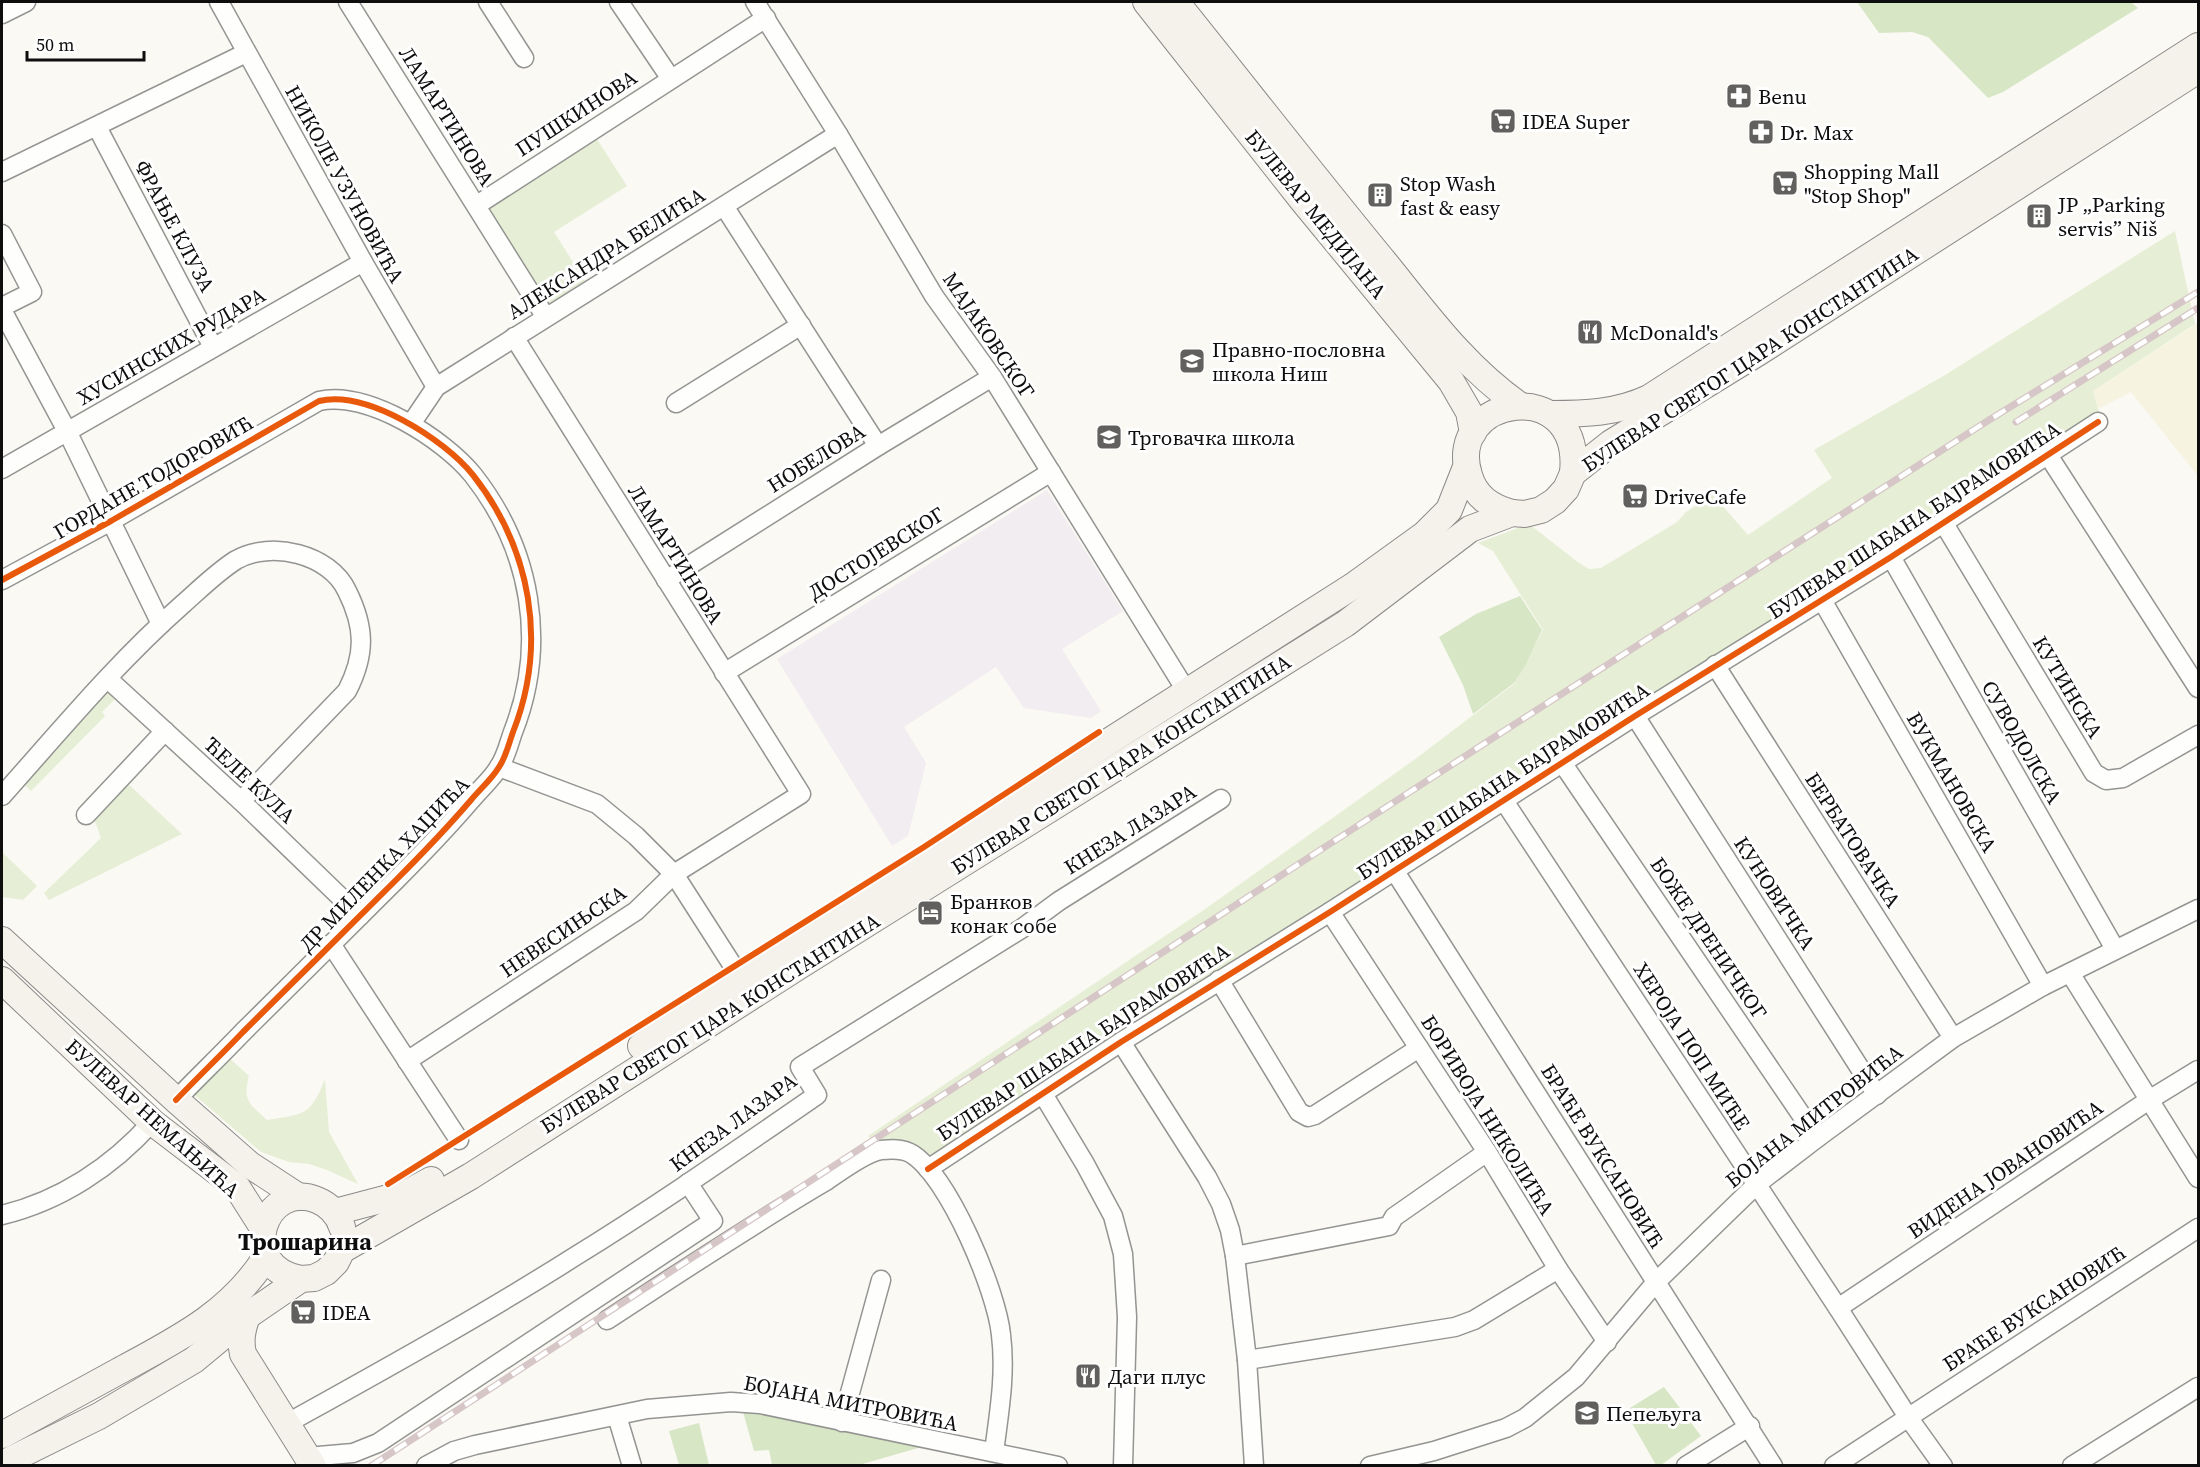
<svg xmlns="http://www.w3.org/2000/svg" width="2200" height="1467" font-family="'Source Serif 4',serif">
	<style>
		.industrial { fill: #f2edf0 }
		.farmland { fill: #f6f3e1 }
		.green { fill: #e6efd5 }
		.forest { fill: #d7e6c4 }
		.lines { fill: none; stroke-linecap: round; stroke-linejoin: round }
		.street-casing { stroke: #949492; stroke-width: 21 }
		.secondary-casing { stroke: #8b8a88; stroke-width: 28 }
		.street { stroke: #fefefd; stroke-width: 18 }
		.secondary { stroke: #f4f2eb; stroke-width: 26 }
		.rail-casing { stroke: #d6c6c7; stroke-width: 7 }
		.rail { stroke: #fff; stroke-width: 4.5; stroke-dasharray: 14; stroke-linecap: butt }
		.cycleway-casing { stroke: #fff; stroke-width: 10 }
		.cycleway { stroke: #e8590c; stroke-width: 6 }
		.labels { text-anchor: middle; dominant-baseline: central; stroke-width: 6; stroke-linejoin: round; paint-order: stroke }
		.poi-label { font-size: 21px; fill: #0e0e0e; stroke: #fff; text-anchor: start }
		.street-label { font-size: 21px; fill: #0e0e0e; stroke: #fff }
		.quarter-label { font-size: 24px; font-weight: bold; fill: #0e0e0e; stroke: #fff }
	</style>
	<rect width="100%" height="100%" fill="#faf9f4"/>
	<!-- industrial -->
	<polygon class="industrial" points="1047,490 1123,611 1062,649 1101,711 1091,718 1024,708 996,667 904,727 926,763 908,836 892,846 777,659"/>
	<!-- farmland -->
	<polygon class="farmland" points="2198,323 2198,476 2131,392 2098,409 2093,391"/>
	<!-- green -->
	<g class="green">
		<polygon points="595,136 627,186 554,232 585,281 547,305 485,206"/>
		<polygon points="2175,231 2195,324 2093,391 2101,419 928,1167 879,1149 868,1136 1208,907 1418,757 1514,684 1543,630 1493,551 1478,543 1529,524 1579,563 1589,569 1601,568 1677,522 1686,512 1713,495 1748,535 1832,478 1814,450 1945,375"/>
		<polygon points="106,690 115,699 102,712 105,716 31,791 19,779"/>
		<polygon points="127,783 182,834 49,900 44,893 101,838 94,819"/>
		<polygon points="2,852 37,886 23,900 2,897"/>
		<path d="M226,1055L249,1076C242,1101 250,1104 267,1120C305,1114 310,1116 325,1079L329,1132L358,1184L327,1170L309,1164L289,1162L261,1152L191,1092Z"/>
	</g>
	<!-- forest -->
	<g class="forest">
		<polygon points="1857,2 2131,2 2138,8 2003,92 1988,98 1928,37 1912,32 1879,33"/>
		<polygon points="1520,596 1542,630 1525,666 1514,683 1473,714 1463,685 1439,637 1476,614"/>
		<polygon points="1664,1387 1701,1436 1661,1465 1656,1465 1625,1411"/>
		<polygon points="743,1412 760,1412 925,1446 859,1465 772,1465 769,1450 754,1451"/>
		<polygon points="699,1423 709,1465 679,1465 669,1431"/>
	</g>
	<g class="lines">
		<defs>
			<g id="street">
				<polyline points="219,2 363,262 436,387"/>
				<polyline points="348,2 545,316"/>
				<polyline points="488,2 524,58"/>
				<polyline points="619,2 671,79"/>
				<polyline points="755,2 838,134 934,296 992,377 1187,692"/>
				<polyline points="2,14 26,2"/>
				<polyline points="97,127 213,347"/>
				<polyline points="2,172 246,53"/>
				<polyline points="477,205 766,18"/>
				<polyline points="724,206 878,446"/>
				<polyline points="2,234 32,292 2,307"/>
				<polyline points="2,310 67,431 161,624"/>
				<polyline points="676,403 801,325"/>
				<polyline points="411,424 436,387 838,134"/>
				<polyline points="2048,455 2198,688"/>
				<polyline points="2,469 363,262"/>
				<polyline points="1943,522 2094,773 2106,780 2123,778 2198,735"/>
				<polyline points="1891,557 2115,949"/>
				<path d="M2,580L111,521L319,401C367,390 444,439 473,475C531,549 548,643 513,732C509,743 506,757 499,767C492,779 480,789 471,800C447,828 422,854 396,880C345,931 294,981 243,1032C221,1055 198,1077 176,1100"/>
				<polyline points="666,580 878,446 992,377"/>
				<polyline points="1822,600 2043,986"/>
				<polyline points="1715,665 1953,1038"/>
				<polyline points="724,673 1051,472"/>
				<polyline points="108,679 241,801 360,916"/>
				<polyline points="1635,716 1877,1095"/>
				<polyline points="1563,764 1817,1138"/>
				<polyline points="499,767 597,804 636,836 674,874 733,966"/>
				<path d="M2,796C60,731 117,662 183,604C200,589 217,572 236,560C271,540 330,554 347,591C365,627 366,654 347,691L241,801"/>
				<polyline points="1504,801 1838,1308 1908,1417 1943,1466"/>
				<polyline points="86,815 165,731"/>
				<polyline points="1394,870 1773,1466"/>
				<polyline points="1330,912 1487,1152 1558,1269 1607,1342"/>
				<polyline points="331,944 459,1140"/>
				<polyline points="2070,973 2198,1178"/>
				<polyline points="1219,980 1299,1112 1308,1117 1315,1115 1419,1048"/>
				<polyline points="1121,1042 1207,1177 1221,1204 1230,1230 1235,1256 1247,1360 1254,1466"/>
				<polyline points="407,1061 636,911 674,874 801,794 514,337"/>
				<polyline points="1043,1094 1085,1164 1113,1216 1123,1254 1127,1317 1123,1466"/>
				<polyline points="928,1169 1121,1042 1330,912 1635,716 1891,557 2098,422"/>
				<path d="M2,1215C60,1201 112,1167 152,1122"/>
				<polyline points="1235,1256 1389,1226 1394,1217 1487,1152"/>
				<polyline points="1838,1308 2149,1100 2198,1070"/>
				<path d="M607,1320C679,1273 751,1225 826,1181C839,1172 866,1152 881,1150C891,1149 903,1148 912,1154C949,1177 997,1292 1001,1335C1006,1374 999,1413 994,1452"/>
				<polyline points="1247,1360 1455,1327 1474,1320 1558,1269"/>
				<polyline points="617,1416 632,1466"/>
				<polyline points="842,1422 881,1280"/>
				<path d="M286,1424C383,1370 481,1316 574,1257C657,1206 737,1150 817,1095L800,1067L1021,929L1059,901L1221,799"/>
				<polyline points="307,1457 353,1453 378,1443 713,1221 688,1183"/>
				<polyline points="426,1466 454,1451 475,1445 647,1409 731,1402 760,1404 1058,1466"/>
				<polyline points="1370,1466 1434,1451 1506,1428 1525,1418 1576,1377 1656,1282 1757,1184 1817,1138 1953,1038 2043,986 2198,909"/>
				<polyline points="1686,1466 1750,1426"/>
				<polyline points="1834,1466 2198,1228"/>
				<polyline points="2072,1466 2198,1387"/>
			</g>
			<g id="secondary">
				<polyline points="1146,2 1303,201 1451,381 1469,412 1473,433"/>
				<path d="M1176,2C1246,89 1315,178 1386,264C1428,316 1464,366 1519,405"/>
				<path d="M1550,414C1585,414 1617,413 1649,398L2198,46"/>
				<path d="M1512,513C1491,507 1475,497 1469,475C1444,396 1583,373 1573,473"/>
				<polyline points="2,940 176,1100 250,1165 299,1197"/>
				<polyline points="2,980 152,1122 237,1187 263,1228"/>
				<polyline points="641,1046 921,861 1353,586 1425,534 1449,510 1466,467"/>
				<polyline points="335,1212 407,1193 431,1180"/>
				<path d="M301,1279C234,1267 264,1179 317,1200C329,1205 338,1214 342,1227"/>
				<path d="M247,1316C242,1330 240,1340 243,1354L313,1466"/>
				<path d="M2,1435C41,1414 80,1392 119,1371C176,1340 230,1314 266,1257"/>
				<polyline points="2,1464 99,1416 194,1360 247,1316 301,1279 314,1278 326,1272 336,1262 342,1250 471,1176 799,966 1345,624 1470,529 1512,513 1525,514 1541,510 1555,501 1566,489 1573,473 1611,443 1759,352 2198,70"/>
			</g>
		</defs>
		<!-- street casing -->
		<use href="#street" class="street-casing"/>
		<!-- secondary casing -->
		<use href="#secondary" class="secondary-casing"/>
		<!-- street -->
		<use href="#street" class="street"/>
		<!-- secondary -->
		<use href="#secondary" class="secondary"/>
		<defs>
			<g id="rail">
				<polyline points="2016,422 2198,308"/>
				<polyline points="371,1466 1493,738 1989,420 2198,292"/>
			</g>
		</defs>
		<!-- rail casing -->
		<use href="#rail" class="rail-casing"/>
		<!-- rail -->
		<use href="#rail" class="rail"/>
		<defs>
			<g id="cycleway">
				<path d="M2,580L111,521L319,401C367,390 444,439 473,475C531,549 548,643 513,732C509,743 506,757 499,767C492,779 480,789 471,800C447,828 422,854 396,880C345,931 294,981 243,1032C221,1055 198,1077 176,1100"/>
				<polyline points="928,1169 1121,1042 1330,912 1635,716 1891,557 2098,422"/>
				<polyline points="388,1184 924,847 1099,732"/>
			</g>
		</defs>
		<!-- cycleway casing -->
		<use href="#cycleway" class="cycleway-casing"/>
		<!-- cycleway -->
		<use href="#cycleway" class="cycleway"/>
	</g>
	<!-- icons -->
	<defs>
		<symbol id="pharmacy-square" viewBox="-11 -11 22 22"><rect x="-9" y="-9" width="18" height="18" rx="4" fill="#61605e" stroke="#fff"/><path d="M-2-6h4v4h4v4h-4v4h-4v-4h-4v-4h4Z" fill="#fff"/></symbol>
		<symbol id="supermarket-square" viewBox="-11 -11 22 22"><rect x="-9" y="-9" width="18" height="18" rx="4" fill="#61605e" stroke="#fff"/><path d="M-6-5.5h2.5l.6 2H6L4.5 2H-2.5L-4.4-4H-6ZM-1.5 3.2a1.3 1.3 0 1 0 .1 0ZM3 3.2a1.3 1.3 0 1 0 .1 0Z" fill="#fff"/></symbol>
		<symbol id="building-square" viewBox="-11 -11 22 22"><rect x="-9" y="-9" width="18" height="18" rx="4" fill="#61605e" stroke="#fff"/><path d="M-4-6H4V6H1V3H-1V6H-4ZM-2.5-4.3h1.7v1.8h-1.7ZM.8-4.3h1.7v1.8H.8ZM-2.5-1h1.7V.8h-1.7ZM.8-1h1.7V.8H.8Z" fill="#fff"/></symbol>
		<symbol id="restaurant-square" viewBox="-11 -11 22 22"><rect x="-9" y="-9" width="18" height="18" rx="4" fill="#61605e" stroke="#fff"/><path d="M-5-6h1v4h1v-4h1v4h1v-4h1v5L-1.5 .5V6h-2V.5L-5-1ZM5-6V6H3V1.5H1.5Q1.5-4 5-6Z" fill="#fff"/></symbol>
		<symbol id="school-square" viewBox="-11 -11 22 22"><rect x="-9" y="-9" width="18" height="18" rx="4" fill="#61605e" stroke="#fff"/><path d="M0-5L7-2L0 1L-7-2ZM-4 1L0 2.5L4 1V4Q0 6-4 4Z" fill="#fff"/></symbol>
		<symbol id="hotel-square" viewBox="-11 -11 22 22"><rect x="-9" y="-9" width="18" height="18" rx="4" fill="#61605e" stroke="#fff"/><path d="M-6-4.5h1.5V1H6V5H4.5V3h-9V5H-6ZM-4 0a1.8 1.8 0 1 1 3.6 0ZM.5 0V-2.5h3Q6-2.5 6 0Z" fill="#fff"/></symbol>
	</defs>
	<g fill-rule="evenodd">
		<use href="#pharmacy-square" x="1724" y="81" width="30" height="30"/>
		<use href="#supermarket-square" x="1488" y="106" width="30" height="30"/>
		<use href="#pharmacy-square" x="1746" y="117" width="30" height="30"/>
		<use href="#supermarket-square" x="1770" y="168" width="30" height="30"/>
		<use href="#building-square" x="1365" y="180" width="30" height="30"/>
		<use href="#building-square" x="2024" y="201" width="30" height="30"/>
		<use href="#restaurant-square" x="1575" y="317" width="30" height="30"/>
		<use href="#school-square" x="1177" y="346" width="30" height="30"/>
		<use href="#school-square" x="1094" y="422" width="30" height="30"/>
		<use href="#supermarket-square" x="1620" y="481" width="30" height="30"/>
		<use href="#hotel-square" x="915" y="898" width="30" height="30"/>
		<use href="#supermarket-square" x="288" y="1297" width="30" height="30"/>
		<use href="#restaurant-square" x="1073" y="1361" width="30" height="30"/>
		<use href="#school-square" x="1572" y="1398" width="30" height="30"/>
	</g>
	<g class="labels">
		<!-- poi labels -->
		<g class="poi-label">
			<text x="1758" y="96">Benu</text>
			<text x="1522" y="121">IDEA Super</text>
			<text x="1780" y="132">Dr. Max</text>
			<text x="1804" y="171">Shopping Mall<tspan x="1804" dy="24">"Stop Shop"</tspan></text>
			<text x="1400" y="183">Stop Wash<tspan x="1400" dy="24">fast &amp; easy</tspan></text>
			<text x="2058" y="204">JP „Parking<tspan x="2058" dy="24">servis” Niš</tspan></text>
			<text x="1610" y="332">McDonald's</text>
			<text x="1212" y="349">Правно-пословна<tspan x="1212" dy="24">школа Ниш</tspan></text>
			<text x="1128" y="437">Трговачка школа</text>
			<text x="1654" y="496">DriveCafe</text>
			<text x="950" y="901">Бранков<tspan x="950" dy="24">конак собе</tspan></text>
			<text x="322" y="1312">IDEA</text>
			<text x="1108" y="1376">Даги плус</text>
			<text x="1606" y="1413">Пепељуга</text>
		</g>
		<!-- street labels -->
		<g class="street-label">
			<text transform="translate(576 113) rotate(-33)">ПУШКИНОВА</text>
			<text transform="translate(447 116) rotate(58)">ЛАМАРТИНОВА</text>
			<text transform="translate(345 184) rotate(61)">НИКОЛЕ УЗУНОВИЋА</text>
			<text transform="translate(1316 214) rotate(51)">БУЛЕВАР МЕДИЈАНА</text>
			<text transform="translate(175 226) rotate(62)">ФРАЊЕ КЛУЗА</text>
			<text transform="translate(606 253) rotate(-32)">АЛЕКСАНДРА БЕЛИЋА</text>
			<text transform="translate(989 335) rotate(56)">МАЈАКОВСКОГ</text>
			<text transform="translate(171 346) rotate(-30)">ХУСИНСКИХ РУДАРА</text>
			<text transform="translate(1750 359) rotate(-33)">БУЛЕВАР СВЕТОГ ЦАРА КОНСТАНТИНА</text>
			<text transform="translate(816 458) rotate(-32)">НОБЕЛОВА</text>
			<text transform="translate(153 477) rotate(-30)">ГОРДАНЕ ТОДОРОВИЋ</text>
			<text transform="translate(1914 520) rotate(-33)">БУЛЕВАР ШАБАНА БАЈРАМОВИЋА</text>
			<text transform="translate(876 553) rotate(-32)">ДОСТОЈЕВСКОГ</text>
			<text transform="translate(676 554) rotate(58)">ЛАМАРТИНОВА</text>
			<text transform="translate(2068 687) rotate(59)">КУТИНСКА</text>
			<text transform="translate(2022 742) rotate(60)">СУВОДОЛСКА</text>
			<text transform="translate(1121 764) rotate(-32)">БУЛЕВАР СВЕТОГ ЦАРА КОНСТАНТИНА</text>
			<text transform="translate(250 780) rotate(43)">ЋЕЛЕ КУЛА</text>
			<text transform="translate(1503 781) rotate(-33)">БУЛЕВАР ШАБАНА БАЈРАМОВИЋА</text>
			<text transform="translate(1952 782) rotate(60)">ВУКМАНОВСКА</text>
			<text transform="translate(1130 829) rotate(-32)">КНЕЗА ЛАЗАРА</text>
			<text transform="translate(1853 840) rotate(57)">БЕРБАТОВАЧКА</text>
			<text transform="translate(384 864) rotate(-46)">ДР МИЛЕНКА ХАЏИЋА</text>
			<text transform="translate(1775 893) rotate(57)">КУНОВИЧКА</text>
			<text transform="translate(563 931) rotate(-34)">НЕВЕСИЊСКА</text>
			<text transform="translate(1709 938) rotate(56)">БОЖЕ ДРЕНИЧКОГ</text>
			<text transform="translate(710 1023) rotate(-32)">БУЛЕВАР СВЕТОГ ЦАРА КОНСТАНТИНА</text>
			<text transform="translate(1083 1042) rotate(-33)">БУЛЕВАР ШАБАНА БАЈРАМОВИЋА</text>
			<text transform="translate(1692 1046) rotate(57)">ХЕРОЈА ПОП МИЋЕ</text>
			<text transform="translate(1488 1115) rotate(58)">БОРИВОЈА НИКОЛИЋА</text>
			<text transform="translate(1814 1116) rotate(-38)">БОЈАНА МИТРОВИЋА</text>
			<text transform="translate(153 1118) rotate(42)">БУЛЕВАР НЕМАЊИЋА</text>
			<text transform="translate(733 1122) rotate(-36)">КНЕЗА ЛАЗАРА</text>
			<text transform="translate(1603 1156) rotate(58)">БРАЋЕ ВУКСАНОВИЋ</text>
			<text transform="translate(2005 1169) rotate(-34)">ВИДЕНА ЈОВАНОВИЋА</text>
			<text transform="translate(2034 1308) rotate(-33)">БРАЋЕ ВУКСАНОВИЋ</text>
			<text transform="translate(851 1403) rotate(11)">БОЈАНА МИТРОВИЋА</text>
		</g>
		<!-- quarter labels -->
		<g class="quarter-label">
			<text x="305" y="1241">Трошарина</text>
		</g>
	</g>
	<!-- border -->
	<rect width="2200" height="1467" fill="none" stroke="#0e0e0e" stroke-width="6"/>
	<!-- scale -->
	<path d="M27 51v9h117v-9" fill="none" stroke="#0e0e0e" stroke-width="3"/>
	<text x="36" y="51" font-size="18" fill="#0e0e0e" stroke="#ffffff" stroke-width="4.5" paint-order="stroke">50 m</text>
</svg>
